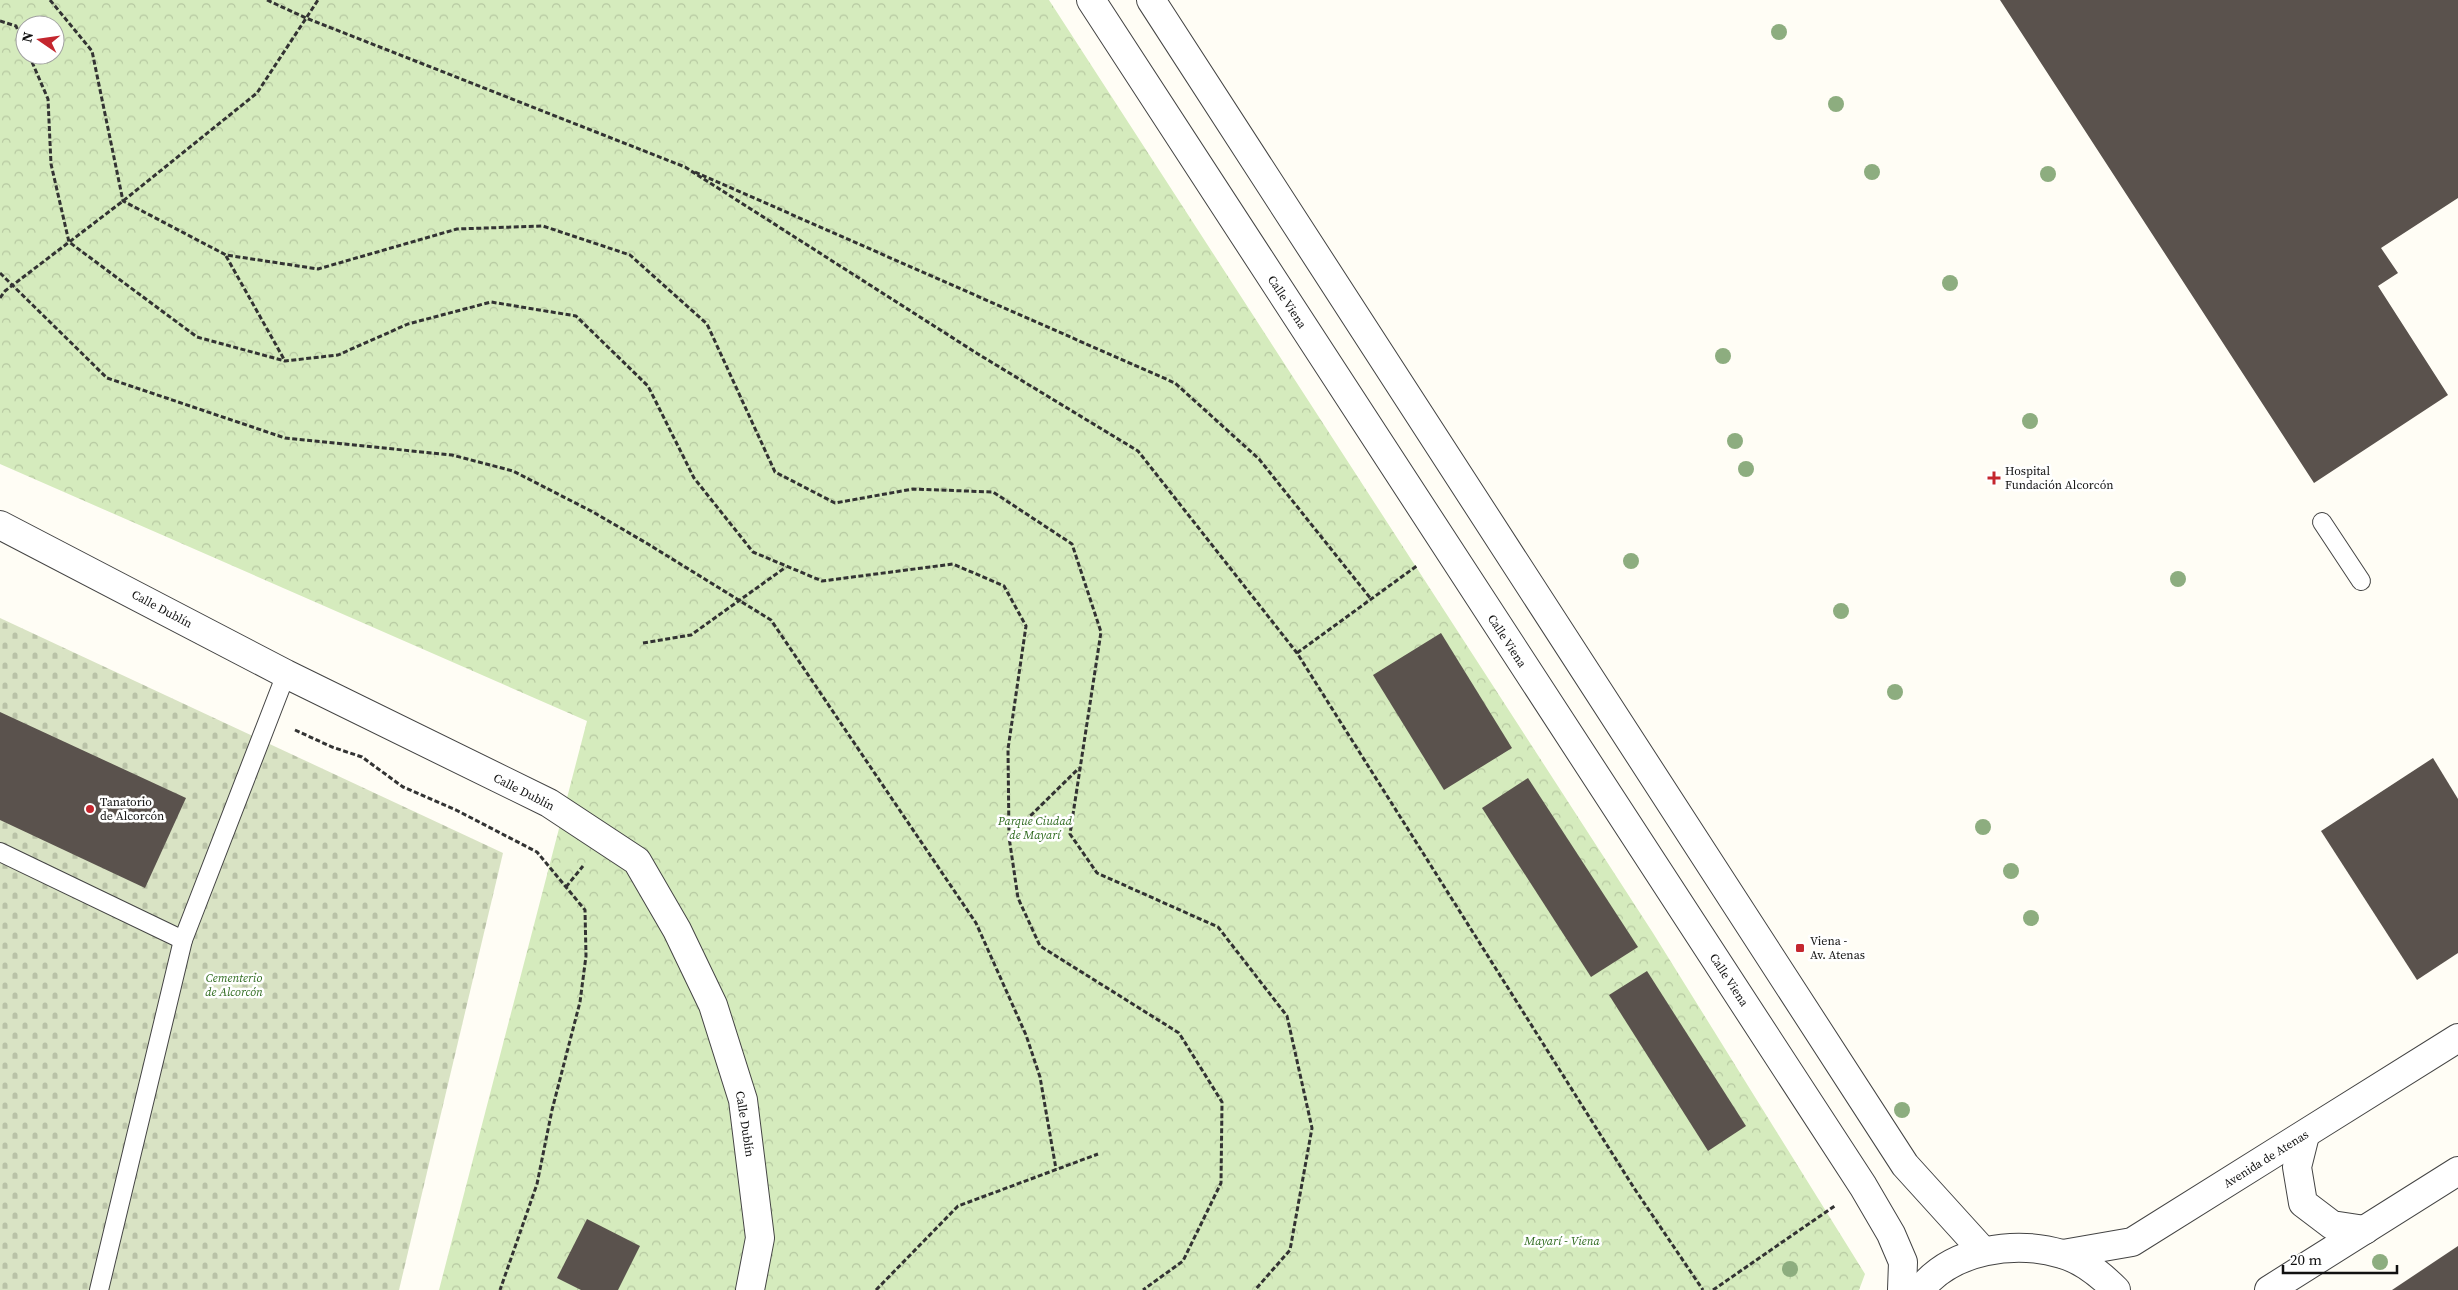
<svg xmlns="http://www.w3.org/2000/svg" width="2458" height="1290" font-family="'Source Serif 4',serif">
	<style>
		.cemetery { fill: url(#cemetery-stones) }
		.park { fill: url(#park-crowns); fill-rule: evenodd }
		.building { fill: #5a524d }
		.lines { fill: none; stroke-linecap: round; stroke-linejoin: round }
		.service-casing { stroke: #444; stroke-width: 20 }
		.minor-casing { stroke: #444; stroke-width: 30 }
		.tertiary-casing { stroke: #444; stroke-width: 30 }
		.path { stroke: #333; stroke-width: 3; stroke-dasharray: 5 2.5; stroke-linecap: butt }
		.service { stroke: #fff; stroke-width: 18 }
		.minor { stroke: #fff; stroke-width: 28 }
		.tertiary { stroke: #fff; stroke-width: 28 }
		.tree { fill: #8dad7f }
		.poi-dot { fill: #c4262e; stroke: #fff; stroke-width: 2 }
		.labels { text-anchor: middle; dominant-baseline: central; stroke-width: 5; stroke-linejoin: round; paint-order: stroke }
		.street-label { font-size: 12px; fill: #111; stroke: #fff }
		.poi-label { font-size: 12px; fill: #111; stroke: #fff; text-anchor: start }
		.park-label { font-size: 12px; font-style: italic; fill: #2f6b1f; stroke: #fff }
	</style>
	<defs>
		<pattern id="cemetery-stones" width="16" height="16" patternUnits="userSpaceOnUse" patternTransform="scale(1.25)"><rect width="16" height="16" fill="#d9e3c4"/><path d="M2 7V4a2 2 0 0 1 4 0v3zM10 15v-3a2 2 0 0 1 4 0v3z" fill="#b9c2a7"/></pattern>
		<pattern id="park-crowns" width="20" height="18" patternUnits="userSpaceOnUse" patternTransform="scale(1.25)"><rect width="20" height="18" fill="#d5ebbd"/><path d="M2 6a3 3 0 1 1 6 0M12 15a3 3 0 1 1 6 0" fill="none" stroke="#b6c8a1"/></pattern>
	</defs>
	<rect width="100%" height="100%" fill="#fffdf5"/>
	<!-- cemetery -->
	<polygon class="cemetery" points="0,618 503,853 399,1290 0,1290"/>
	<!-- park -->
	<path class="park" d="M0,0H1049L1653,933L1865,1274L1859,1290H439L587,721L0,464ZM25,25H55V55H25Z"/>
	<!-- building -->
	<g class="building">
		<polygon points="2000,0 2458,0 2458,198 2381,248 2398,273 2378,286 2448,395 2314,483"/>
		<polygon points="1441,633 1512,748 1444,790 1373,675"/>
		<polygon points="0,712 186,798 145,888 0,820"/>
		<polygon points="2433,758 2458,799 2458,953 2417,980 2321,831"/>
		<polygon points="1528,778 1638,947 1591,977 1482,808"/>
		<polygon points="1647,971 1746,1126 1708,1151 1609,995"/>
		<polygon points="587,1219 640,1246 618,1290 581,1290 557,1278"/>
		<polygon points="2458,1246 2458,1290 2392,1290"/>
	</g>
	<g class="lines">
		<defs>
			<g id="service">
				<polyline points="2322,522 2361,581"/>
				<polyline points="0,852 183,940"/>
				<polyline points="99,1290 183,940 286,674"/>
			</g>
			<g id="minor">
				<polyline points="1091,0 1863,1186 1891,1234 1903,1262 1902,1290"/>
				<polyline points="1151,0 1905,1165 1983,1251"/>
				<polyline points="0,525 286,674 549,803 637,861 677,930 713,1005 743,1100 760,1238 750,1290"/>
			</g>
			<g id="tertiary">
				<polyline points="2305,1135 2297,1167 2303,1203 2332,1225 2365,1230"/>
				<polyline points="2063,1254 2132,1242 2458,1038"/>
				<path d="M1920,1290C1952,1249 2015,1240 2062,1254C2083,1260 2101,1275 2116,1290"/>
				<polyline points="2269,1290 2458,1171"/>
			</g>
		</defs>
		<!-- service casing -->
		<use href="#service" class="service-casing"/>
		<!-- minor casing -->
		<use href="#minor" class="minor-casing"/>
		<!-- tertiary casing -->
		<use href="#tertiary" class="tertiary-casing"/>
		<!-- path -->
		<g class="path">
			<polyline points="50,0 92,51 123,201 226,255 318,269 457,229 543,226 630,255 707,324 775,472 835,503 913,489 993,492 1072,544 1101,632 1070,834 1097,873 1218,927 1287,1016 1312,1128 1290,1250 1255,1290"/>
			<polyline points="267,0 306,18 685,167 978,354 1138,451 1297,653 1634,1188 1703,1290"/>
			<polyline points="0,21 16,26 25,47"/>
			<polyline points="29,55 48,99 51,164 69,242 197,337 285,361 338,355 408,324 491,302 576,316 648,386 694,478 753,552 822,581 953,564 1004,586 1026,626 1008,749 1009,837 1018,898 1040,946 1179,1033 1222,1102 1221,1183 1183,1261 1143,1290"/>
			<polyline points="695,172 1175,383 1259,459 1371,599"/>
			<polyline points="226,256 285,361"/>
			<polyline points="0,273 107,378 285,438 452,455 513,471 593,512 648,544 771,620 976,923 1026,1035 1040,1077 1056,1169"/>
			<polyline points="0,298 5,291 123,201 257,93 318,0"/>
			<polyline points="643,643 691,635 786,567"/>
			<polyline points="1297,653 1418,565"/>
			<polyline points="295,730 332,747 362,757 403,787 456,810 537,852 585,910 586,956 580,1002 552,1110 537,1184 500,1290"/>
			<polyline points="1009,837 1079,768"/>
			<polyline points="566,887 583,866"/>
			<polyline points="876,1290 958,1206 1098,1154"/>
			<polyline points="1713,1290 1836,1205"/>
		</g>
		<!-- service -->
		<use href="#service" class="service"/>
		<!-- minor -->
		<use href="#minor" class="minor"/>
		<!-- tertiary -->
		<use href="#tertiary" class="tertiary"/>
	</g>
	<!-- trees -->
	<g class="tree">
		<circle cx="1779" cy="32" r="8"/>
		<circle cx="1836" cy="104" r="8"/>
		<circle cx="1872" cy="172" r="8"/>
		<circle cx="2048" cy="174" r="8"/>
		<circle cx="1950" cy="283" r="8"/>
		<circle cx="1723" cy="356" r="8"/>
		<circle cx="2030" cy="421" r="8"/>
		<circle cx="1735" cy="441" r="8"/>
		<circle cx="1746" cy="469" r="8"/>
		<circle cx="1631" cy="561" r="8"/>
		<circle cx="2178" cy="579" r="8"/>
		<circle cx="1841" cy="611" r="8"/>
		<circle cx="1895" cy="692" r="8"/>
		<circle cx="1983" cy="827" r="8"/>
		<circle cx="2011" cy="871" r="8"/>
		<circle cx="2031" cy="918" r="8"/>
		<circle cx="1902" cy="1110" r="8"/>
		<circle cx="2380" cy="1262" r="8"/>
		<circle cx="1790" cy="1269" r="8"/>
	</g>
	<!-- markers -->
	<g class="poi-dot">
		<path d="M1991.5 470.5h5v5h5v5h-5v5h-5v-5h-5v-5h5z"/>
		<circle cx="90" cy="809" r="5"/>
		<rect x="1795" y="943" width="10" height="10" rx="2.5"/>
	</g>
	<g class="labels">
		<!-- street labels -->
		<g class="street-label">
			<text transform="translate(1287 302) rotate(57)">Calle Viena</text>
			<text transform="translate(162 609) rotate(28)">Calle Dublín</text>
			<text transform="translate(1507 641) rotate(57)">Calle Viena</text>
			<text transform="translate(524 792) rotate(27)">Calle Dublín</text>
			<text transform="translate(1729 980) rotate(57)">Calle Viena</text>
			<text transform="translate(745 1124) rotate(81)">Calle Dublín</text>
			<text transform="translate(2266 1159) rotate(-32)">Avenida de Atenas</text>
		</g>
		<!-- poi labels -->
		<g class="poi-label">
			<text x="2005" y="471">Hospital<tspan x="2005" dy="14">Fundación Alcorcón</tspan></text>
			<text x="100" y="802">Tanatorio<tspan x="100" dy="14">de Alcorcón</tspan></text>
			<text x="1810" y="941">Viena -<tspan x="1810" dy="14">Av. Atenas</tspan></text>
		</g>
		<!-- park labels -->
		<g class="park-label">
			<text x="1035" y="821">Parque Ciudad<tspan x="1035" dy="14">de Mayarí</tspan></text>
			<text x="234" y="978">Cementerio<tspan x="234" dy="14">de Alcorcón</tspan></text>
			<text x="1562" y="1241">Mayarí - Viena</text>
		</g>
	</g>
	<!-- north arrow -->
	<g transform="translate(40 40) rotate(283)"><circle r="24" fill="#ffffff" stroke="#a0a0a0"/>
	<path d="M0-4L9 19L0 12L-9 19Z" fill="#c4262e"/>
	<text y="-8" font-size="14" font-weight="bold" text-anchor="middle" fill="#111111">N</text>
	</g>
	<!-- scale -->
	<path d="M2283 1265v8h114v-8" fill="none" stroke="#111111" stroke-width="2.5"/>
	<text x="2290" y="1265" font-size="15" fill="#111111" stroke="#ffffff" stroke-width="4" paint-order="stroke">20 m</text>
</svg>
